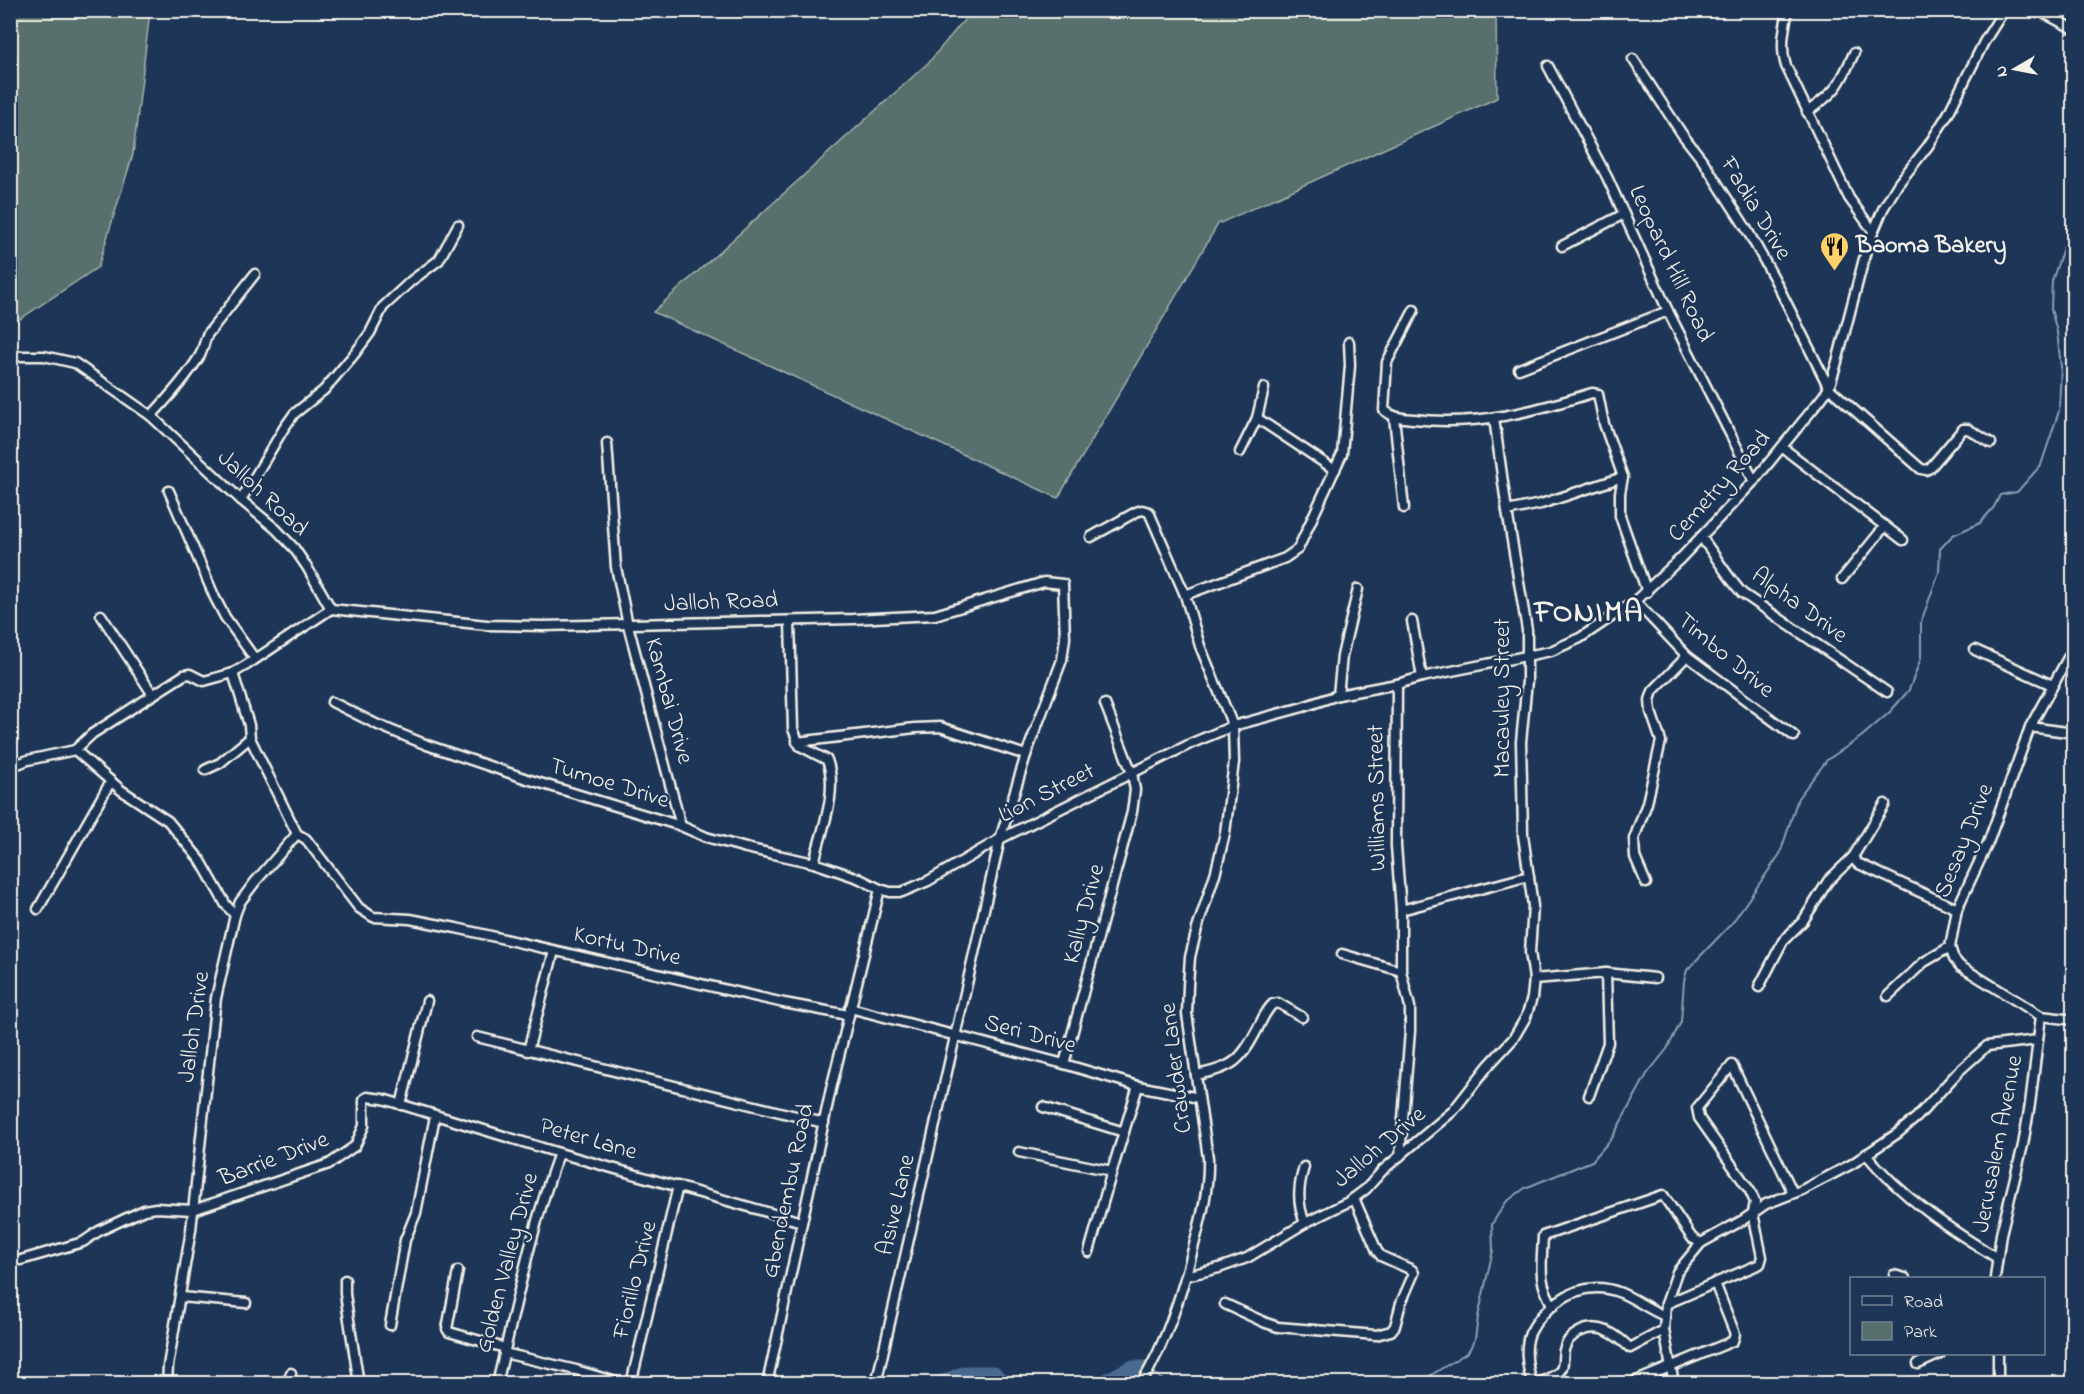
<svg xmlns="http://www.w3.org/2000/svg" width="2084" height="1394" font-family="'Indie Flower',sans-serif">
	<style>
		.green { fill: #58706d; stroke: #a6b0aa; stroke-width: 1.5 }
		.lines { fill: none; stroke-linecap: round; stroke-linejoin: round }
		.stream { stroke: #8d9fb3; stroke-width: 2 }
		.river { stroke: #49698f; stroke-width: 15 }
		.minor-casing { stroke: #f4f1e8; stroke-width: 13 }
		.minor { stroke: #1d3557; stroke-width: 8 }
		.labels { text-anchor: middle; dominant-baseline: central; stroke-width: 5; stroke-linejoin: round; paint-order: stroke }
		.street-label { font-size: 24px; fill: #f4f1e8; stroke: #1d3557 }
		.poi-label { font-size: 24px; font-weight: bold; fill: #f4f1e8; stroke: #1d3557; text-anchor: start }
		.district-label { font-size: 30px; font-weight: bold; letter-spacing: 1.5px; fill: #f4f1e8; stroke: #1d3557 }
	</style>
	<rect width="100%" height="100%" fill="#1d3557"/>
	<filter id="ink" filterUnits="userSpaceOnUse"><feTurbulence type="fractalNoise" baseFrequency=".0167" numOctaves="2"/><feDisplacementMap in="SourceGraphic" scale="12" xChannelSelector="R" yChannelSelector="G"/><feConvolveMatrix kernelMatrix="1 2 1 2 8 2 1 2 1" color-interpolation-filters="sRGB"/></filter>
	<g filter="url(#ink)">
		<!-- green -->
		<g class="green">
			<polygon points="145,10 150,11 133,154 98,267 11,325 11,11"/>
			<polygon points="967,11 1496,11 1497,98 1218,224 1058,498 653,312 929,62 969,14"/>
		</g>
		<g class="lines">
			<!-- stream -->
			<g class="stream">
				<polyline points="1151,1370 1167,1384"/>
				<polyline points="1417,1384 1468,1352 1475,1339 1478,1317 1493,1250 1492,1224 1506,1202 1525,1188 1592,1161 1612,1138 1647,1074 1667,1049 1681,1022 1684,981 1687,970 1732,923 1780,854 1798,798 1827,760 1861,737 1890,712 1909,690 1921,658 1921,622 1939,572 1940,549 1953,535 1980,523 1994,507 2000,495 2017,492 2041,465 2059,411 2061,367 2057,332 2051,309 2052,281 2063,248 2070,240 2074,207"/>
			</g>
			<!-- river -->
			<g class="river">
				<polyline points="939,1384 965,1373 994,1373 1004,1384"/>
				<polyline points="1100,1384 1130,1368 1148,1368"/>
			</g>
			<defs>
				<g id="minor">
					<path d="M1788,10C1784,30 1780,47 1786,66L1849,198L1873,231"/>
					<polyline points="2038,10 2074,29"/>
					<polyline points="1633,59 1682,134 1703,161 1746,228 1774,278 1829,388 1921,469 1926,470 1930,468 1963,429 1968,429 1991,443"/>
					<polyline points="1548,66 1607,177 1668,311 1754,481"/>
					<path d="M1807,112C1837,91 1839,86 1854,53"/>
					<polyline points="1562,246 1624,214"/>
					<path d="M1414,310L1387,362L1384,410C1393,418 1403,418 1414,419C1475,427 1535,411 1592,393L1598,394L1604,424L1623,477L1620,493V516L1647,592"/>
					<polyline points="10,356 44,356 75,363 151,416 241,500 276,529 294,548 307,567 331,609"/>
					<polyline points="1519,369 1668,311"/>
					<path d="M151,416C168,398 186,378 199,357C203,351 204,342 207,335L255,274"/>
					<polyline points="1394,417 1404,508"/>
					<polyline points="1257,418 1335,470"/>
					<polyline points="607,443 616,567 628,625 681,826"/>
					<polyline points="1783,448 1903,540"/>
					<polyline points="1240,452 1257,418 1264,388"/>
					<polyline points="169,491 215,598 225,617 255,659"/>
					<polyline points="241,500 284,428 294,414 324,390 356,352 370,333 383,307 411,281 439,260 458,225"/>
					<polyline points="1507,511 1541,504 1623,477"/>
					<path d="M1091,537L1136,512L1142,510L1149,512L1185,595L1200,646L1233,726L1234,762L1225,833L1216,871L1197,929L1190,957L1188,986L1187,1014L1208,1158C1209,1188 1202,1216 1194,1245C1182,1293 1167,1341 1141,1384"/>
					<path d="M1701,537C1715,555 1727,576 1742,593L1887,692"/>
					<polyline points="1842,579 1885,526"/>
					<polyline points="1185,595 1285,558 1298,549 1342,454 1350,366 1349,342"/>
					<polyline points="1635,601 1687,656 1794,736"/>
					<polyline points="331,609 487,625 544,626 853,619 935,615 1044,582 1063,584 1065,638 1062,660 1026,755 1000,839 876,1384"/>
					<polyline points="101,615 153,695"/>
					<path d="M790,621L793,729L800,746L827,760C839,792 821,831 814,863"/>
					<polyline points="1412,621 1422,677"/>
					<polyline points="2074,647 2030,727 1988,843 1957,909 1950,947 1954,959 1960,966 2041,1016 2074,1020"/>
					<polyline points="1975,650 2052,685"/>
					<polyline points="233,673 249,725 250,738 297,834"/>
					<polyline points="1397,684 1396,846 1401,910 1401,971 1410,1007 1410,1031 1400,1156"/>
					<polyline points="1338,695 1342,656 1358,589"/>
					<polyline points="332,702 378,725 427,745 527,779 681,826 706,837 746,848 814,863 858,878 880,889 890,892 902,892 928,881 1000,839 1192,743 1233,726 1303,707 1338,695 1397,684 1422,677 1551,651 1580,638 1635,601 1680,559 1754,481 1821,399 1829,388 1837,362 1867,247 1883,209 1898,184 1928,146 1948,114 1984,42 2004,10"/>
					<polyline points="2030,727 2074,733"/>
					<polyline points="797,742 915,728 940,727 1026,755"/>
					<polyline points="75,750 121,790 168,821 201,861 226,905 235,915"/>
					<polyline points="10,767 28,760 75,750 92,734 184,675 190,674 204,681 233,673 245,666 331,609"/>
					<polyline points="205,770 220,763 250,738"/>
					<polyline points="1885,804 1853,857 1857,863 1957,909"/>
					<polyline points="1646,883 1635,857 1634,839 1647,803 1661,741 1651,712 1650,700 1653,691 1687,656"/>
					<polyline points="38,909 111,781"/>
					<polyline points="1401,910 1529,876"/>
					<polyline points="1342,954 1401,971"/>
					<polyline points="1534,979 1606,973 1655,978"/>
					<polyline points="1759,987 1783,941 1803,921 1828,881 1853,857"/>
					<polyline points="1888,996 1924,962 1950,947"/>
					<polyline points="850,1008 1064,1064 1138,1086 1199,1098"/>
					<polyline points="477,1037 824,1123"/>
					<polyline points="528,1051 554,951"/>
					<polyline points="1064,1064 1132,812 1135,790 1132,773 1105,704"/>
					<path d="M1196,1075C1233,1068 1241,1061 1258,1028C1262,1020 1266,1010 1273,1004L1278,1003L1302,1017"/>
					<polyline points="1589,1096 1608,1043 1606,973"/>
					<polyline points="401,1105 427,1001"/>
					<polyline points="1043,1107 1124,1132"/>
					<polyline points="1019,1152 1112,1171 1138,1086"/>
					<path d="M1866,1154C1902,1198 1950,1229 1997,1258"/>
					<path d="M1304,1167C1298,1187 1297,1203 1305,1223"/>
					<polyline points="1089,1252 1112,1171"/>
					<polyline points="21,1260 83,1242 99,1231 144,1210 156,1208 193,1210 329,1164 355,1146 364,1126 364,1099 367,1097 383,1099 559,1153 802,1222"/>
					<polyline points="458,1271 447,1329 449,1332 505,1348"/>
					<polyline points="1894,1275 1905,1278"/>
					<polyline points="1186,1276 1219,1268 1247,1258 1305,1223 1350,1201 1366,1189 1383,1170 1453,1111 1488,1066 1513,1039 1526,1017 1532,998 1534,979 1530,952 1533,906 1523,835 1522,781 1521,742 1527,681 1527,630 1507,511 1494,418"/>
					<polyline points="1995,1278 2001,1234 2023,1145 2030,1104 2041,1016"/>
					<polyline points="345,1280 345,1294 359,1384"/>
					<polyline points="1715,1283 1760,1264 1762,1257 1753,1213 1755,1202 1750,1191 1699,1118 1697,1108 1732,1065 1793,1193"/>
					<polyline points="181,1297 246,1303"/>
					<polyline points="1225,1304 1266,1323 1278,1327 1376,1335 1391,1331 1395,1326 1401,1303 1414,1273 1412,1270 1381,1256 1377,1251 1354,1198"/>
					<path d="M1553,1306C1537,1280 1542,1265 1543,1236L1663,1195L1692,1238L1701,1243"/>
					<polyline points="390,1325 405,1240 416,1213 435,1116"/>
					<polyline points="504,1353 576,1370 623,1384"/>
					<polyline points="1998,1354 1998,1384"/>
					<polyline points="1918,1364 1940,1354"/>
					<polyline points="167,1384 168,1366 191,1230 216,998 235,915 240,902 255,882 297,834 306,839 359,908 373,917 410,919 456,928 784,1003 848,1015"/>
					<polyline points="287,1384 291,1373"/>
					<path d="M497,1384C516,1305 531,1229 559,1153"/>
					<polyline points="631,1384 678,1186"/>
					<polyline points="767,1384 831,1089 880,889"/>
					<path d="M1533,1384C1527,1370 1524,1347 1530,1333C1542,1309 1569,1288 1597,1288C1624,1288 1642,1307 1665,1316"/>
					<path d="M1537,1384C1544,1380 1553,1377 1559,1372C1565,1367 1562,1357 1564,1350C1566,1341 1571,1336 1579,1332C1599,1322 1616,1334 1630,1348L1664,1330"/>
					<polyline points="1629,1384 1733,1341 1735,1334 1715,1283 1666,1304"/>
					<polyline points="1674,1384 1664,1330 1666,1304 1677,1272 1701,1243 1743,1220 1766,1204 1802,1190 1852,1164 1898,1133 1917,1117 1959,1071 1987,1046 2038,1040"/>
				</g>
			</defs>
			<!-- minor casing -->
			<use href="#minor" class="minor-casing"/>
			<!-- minor -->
			<use href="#minor" class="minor"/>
		</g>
	</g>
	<!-- icons -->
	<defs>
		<symbol id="restaurant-pin" viewBox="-11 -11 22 30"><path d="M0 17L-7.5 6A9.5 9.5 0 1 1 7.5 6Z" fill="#ffd166" stroke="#1d3557"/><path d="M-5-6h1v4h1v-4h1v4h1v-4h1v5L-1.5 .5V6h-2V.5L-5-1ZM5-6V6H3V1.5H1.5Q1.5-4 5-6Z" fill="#111"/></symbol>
	</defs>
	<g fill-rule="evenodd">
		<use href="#restaurant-pin" x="1818" y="230" width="33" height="45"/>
	</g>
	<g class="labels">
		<!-- street labels -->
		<g class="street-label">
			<text transform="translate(1755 209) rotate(59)">Fadia Drive</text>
			<text transform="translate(1670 264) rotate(65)">Leopard Hill Road</text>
			<text transform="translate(1720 487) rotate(-48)">Cemetry Road</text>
			<text transform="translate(262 494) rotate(43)">Jalloh Road</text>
			<text transform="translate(721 603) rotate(-2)">Jalloh Road</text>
			<text transform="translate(1799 606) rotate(36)">Alpha Drive</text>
			<text transform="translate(1725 656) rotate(40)">Timbo Drive</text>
			<text transform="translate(1503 698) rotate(-90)">Macauley Street</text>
			<text transform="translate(668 701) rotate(75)">Kambai Drive</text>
			<text transform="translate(609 784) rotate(17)">Tumoe Drive</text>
			<text transform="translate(1047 794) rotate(-27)">Lion Street</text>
			<text transform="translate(1378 798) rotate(-91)">Williams Street</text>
			<text transform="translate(1965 841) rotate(-68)">Sesay Drive</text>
			<text transform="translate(1085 914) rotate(-75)">Kally Drive</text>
			<text transform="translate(627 947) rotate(13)">Kortu Drive</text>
			<text transform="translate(195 1027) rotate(-82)">Jalloh Drive</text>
			<text transform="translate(1030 1035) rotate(15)">Seri Drive</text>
			<text transform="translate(1177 1068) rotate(-97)">Crawder Lane</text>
			<text transform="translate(588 1140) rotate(16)">Peter Lane</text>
			<text transform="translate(1999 1144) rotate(-79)">Jerusalem Avenue</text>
			<text transform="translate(1380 1148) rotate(-40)">Jalloh Drive</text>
			<text transform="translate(274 1160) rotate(-21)">Barrie Drive</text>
			<text transform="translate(789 1191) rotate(-78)">Gbendembu Road</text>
			<text transform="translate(897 1205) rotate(-77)">Asive Lane</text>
			<text transform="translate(508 1263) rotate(-75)">Golden Valley Drive</text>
			<text transform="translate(636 1280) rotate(-76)">Fiorillo Drive</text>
		</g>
		<!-- poi labels -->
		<g class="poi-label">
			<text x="1856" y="246">Baoma Bakery</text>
		</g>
		<!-- district labels -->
		<g class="district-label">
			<text x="1589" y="614">FONIMA</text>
		</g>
	</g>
	<!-- margin -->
	<rect width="2084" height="1394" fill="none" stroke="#1d3557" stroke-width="36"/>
	<rect x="18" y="18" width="2048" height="1358" fill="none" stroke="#f4f1e8" stroke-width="2" filter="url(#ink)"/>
	<!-- legend -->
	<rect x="1850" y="1277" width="195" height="78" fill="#1d3557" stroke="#738091" stroke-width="1.5"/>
	<rect x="1862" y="1296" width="30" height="9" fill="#1d3557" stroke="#738091" stroke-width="1.5"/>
	<text x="1904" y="1307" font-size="18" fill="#f4f1e8">Road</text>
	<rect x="1862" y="1322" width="30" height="18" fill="#58706d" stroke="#738091" stroke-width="1.5"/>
	<text x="1904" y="1337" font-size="18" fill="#f4f1e8">Park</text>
	<!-- north arrow -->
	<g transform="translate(2015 69) rotate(260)" stroke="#1d3557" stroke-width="4.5" paint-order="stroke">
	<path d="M0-4.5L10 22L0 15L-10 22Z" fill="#f4f1e8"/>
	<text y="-9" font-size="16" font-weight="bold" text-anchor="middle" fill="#f4f1e8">N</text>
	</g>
</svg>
